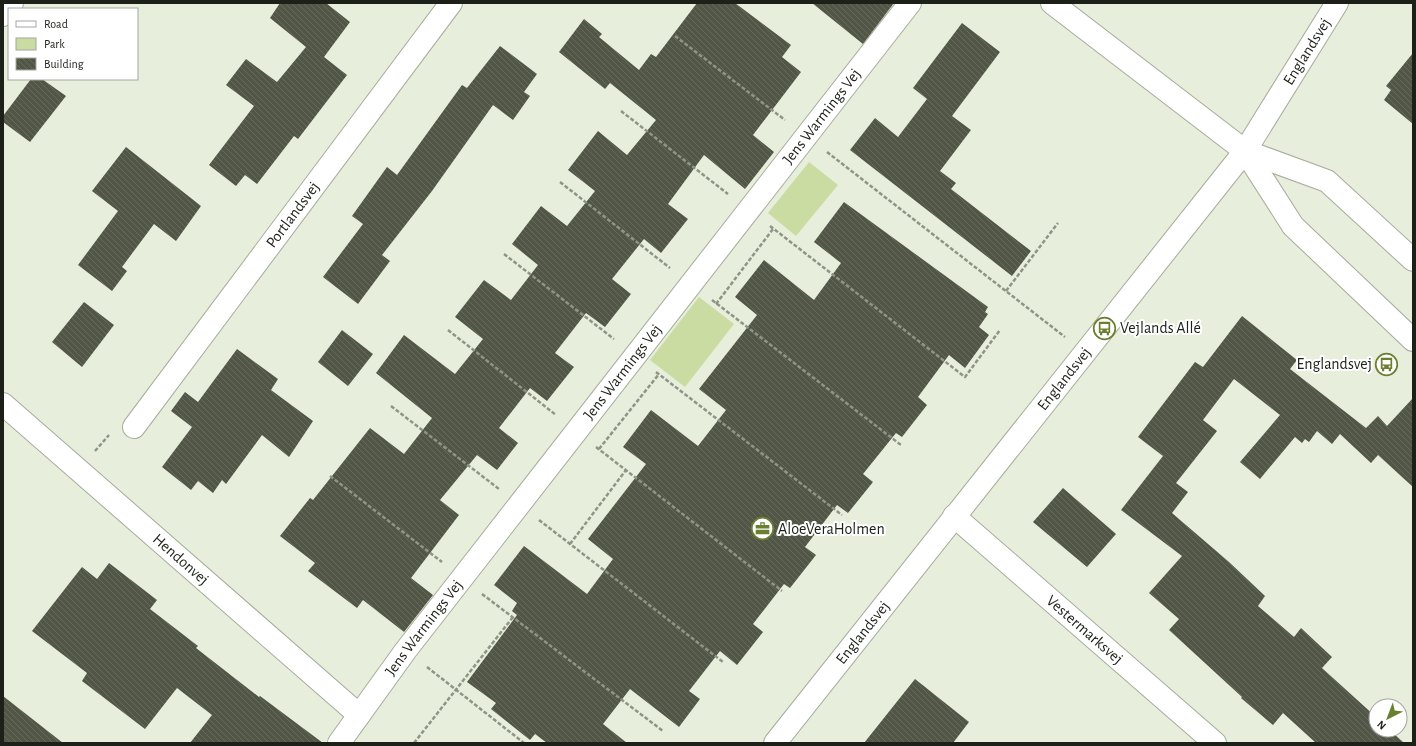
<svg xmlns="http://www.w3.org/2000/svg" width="1416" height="746" font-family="'Alegreya Sans',sans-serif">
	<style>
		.park { fill: #cadca2 }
		.building { fill: url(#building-back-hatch) }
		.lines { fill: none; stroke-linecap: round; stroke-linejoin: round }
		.minor-casing { stroke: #a6ac9a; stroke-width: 24 }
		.path { stroke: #8f9486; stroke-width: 2.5; stroke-dasharray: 4 2; stroke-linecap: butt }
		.minor { stroke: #fff; stroke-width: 22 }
		.labels { text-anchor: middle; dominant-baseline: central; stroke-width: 4; stroke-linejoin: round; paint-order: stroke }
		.street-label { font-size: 16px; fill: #1d2019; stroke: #fff }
		.poi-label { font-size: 16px; fill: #1d2019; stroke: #fff; text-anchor: start }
	</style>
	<defs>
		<pattern id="building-back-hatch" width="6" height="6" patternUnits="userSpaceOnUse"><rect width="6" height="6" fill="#515646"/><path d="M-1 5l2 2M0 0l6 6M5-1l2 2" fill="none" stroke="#666a5d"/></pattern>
	</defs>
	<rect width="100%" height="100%" fill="#e7eedb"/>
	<!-- park -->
	<g class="park">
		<polygon points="809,162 838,185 796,236 768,213"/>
		<polygon points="699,297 734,324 685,387 650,360"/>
	</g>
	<!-- building -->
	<g class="building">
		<polygon points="280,3 326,3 350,22 324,57 347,75 298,139 294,136 257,184 245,175 236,186 209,165 254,106 226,85 246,59 277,82 306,47 270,18"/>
		<polygon points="697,3 735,3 791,45 782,57 801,72 753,135 774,152 745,189 704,155 668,204 688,219 661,253 644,239 612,279 631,294 605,327 586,313 555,353 574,367 547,401 530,388 499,428 518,443 497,470 477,455 440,500 459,515 411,578 433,595 404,632 363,600 357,608 308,571 315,563 280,536 310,498 313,500 370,428 404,454 432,418 376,373 404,335 455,374 483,339 455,317 484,280 511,300 538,265 512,244 541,206 567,226 595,191 568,170 598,131 627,155 656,120 610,83 605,89 559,52 584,19 602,34 599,37 639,70 651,54 656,57"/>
		<polygon points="812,3 894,3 863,44"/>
		<polygon points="962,23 1000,52 952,116 971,130 940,171 956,183 951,189 1031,251 1012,276 850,150 875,118 898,137 927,99 913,88"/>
		<polygon points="500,46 537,74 524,92 530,96 513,120 493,105 432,191 382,255 390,261 358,304 323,277 363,224 352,216 387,167 397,175 462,85 467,88"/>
		<polygon points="1413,53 1413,124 1384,100 1391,90 1386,86"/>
		<polygon points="31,79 42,79 66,96 30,142 3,122 3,116"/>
		<polygon points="126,147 201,206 176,241 154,224 122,267 127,271 112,291 78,265 118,211 92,191"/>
		<polygon points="844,202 988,307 985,312 988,314 979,327 989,335 965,368 949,355 918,397 927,405 902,437 896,433 863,474 873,482 848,513 837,505 805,547 816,555 790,588 784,584 753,624 763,632 737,665 720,651 689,691 700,699 679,727 630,689 603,724 627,743 547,743 535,734 530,740 491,709 496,703 467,682 517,615 512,611 517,603 494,585 524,546 587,594 613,559 588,539 646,464 623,447 651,410 698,446 726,410 699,389 757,315 735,297 764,260 814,300 841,263 814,242"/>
		<polygon points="84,302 114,325 82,367 52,342"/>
		<polygon points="1242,316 1297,360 1290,369 1366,428 1378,416 1387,426 1413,398 1413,487 1378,455 1371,463 1340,434 1332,444 1317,431 1309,442 1305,439 1302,443 1295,437 1260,479 1240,462 1280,415 1234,379 1203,420 1217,431 1176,483 1188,492 1172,513 1229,562 1265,596 1258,606 1294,637 1301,628 1332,657 1322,668 1376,717 1376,730 1390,730 1404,743 1316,743 1283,713 1273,725 1241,698 1242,697 1169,630 1179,619 1149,593 1182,556 1121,510 1163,456 1138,437 1195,362 1203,367"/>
		<polygon points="342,330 373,354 348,386 318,362"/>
		<polygon points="237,349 278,379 271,390 313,421 289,457 262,435 226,484 222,480 213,493 198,481 191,490 162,467 192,427 171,411 185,392 198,402"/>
		<polygon points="1063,488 1116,534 1087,567 1033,522"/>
		<polygon points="109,563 157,600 150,609 198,646 196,648 259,697 260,696 323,743 190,743 212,715 177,688 145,729 82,681 87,673 32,631 82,567 97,579"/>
		<polygon points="915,679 969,722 953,743 864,743"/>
		<polygon points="3,696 63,743 3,743"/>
	</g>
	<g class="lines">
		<defs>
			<g id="minor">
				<polyline points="1052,3 1245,151 1327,181 1413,260"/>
				<polyline points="3,15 12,3"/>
				<polyline points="1245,151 1293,226 1413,340"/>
				<path id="s1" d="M3,404L359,715"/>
				<path id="s2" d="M134,427L451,3"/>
				<path id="s3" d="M954,516L1215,743"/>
				<path id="s4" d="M339,743L406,650L910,3"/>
				<path id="s5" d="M775,743L1245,151L1337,3"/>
			</g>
		</defs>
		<!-- minor casing -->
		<use href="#minor" class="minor-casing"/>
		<!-- path -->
		<g class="path">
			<polyline points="675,36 785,120"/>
			<polyline points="621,111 728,194"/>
			<polyline points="827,152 1065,337"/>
			<polyline points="560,182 670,268"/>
			<polyline points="770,226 965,377 1000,330"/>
			<polyline points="504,254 614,339"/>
			<polyline points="1006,291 1058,223"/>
			<polyline points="712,300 901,445"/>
			<polyline points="716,304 773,229"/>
			<polyline points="448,330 556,415"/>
			<polyline points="656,372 842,515"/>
			<polyline points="391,406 499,489"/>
			<polyline points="596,447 782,591"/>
			<polyline points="599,449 659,374"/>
			<polyline points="95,451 109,435"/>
			<polyline points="330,476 442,562"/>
			<polyline points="539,520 723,662"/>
			<polyline points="570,544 626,470"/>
			<polyline points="482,594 663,731"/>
			<polyline points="427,667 524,743"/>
			<polyline points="414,743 513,617"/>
		</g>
		<!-- minor -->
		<use href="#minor" class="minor"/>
	</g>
	<!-- icons -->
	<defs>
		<symbol id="bus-ring" viewBox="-11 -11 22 22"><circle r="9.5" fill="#fff" stroke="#6b7f30" stroke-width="1.5"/><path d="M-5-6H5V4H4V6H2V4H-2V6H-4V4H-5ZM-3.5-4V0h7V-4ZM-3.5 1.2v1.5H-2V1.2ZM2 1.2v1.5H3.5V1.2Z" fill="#6b7f30"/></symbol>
		<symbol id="office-ring" viewBox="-11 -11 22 22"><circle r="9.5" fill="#fff" stroke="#6b7f30" stroke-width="1.5"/><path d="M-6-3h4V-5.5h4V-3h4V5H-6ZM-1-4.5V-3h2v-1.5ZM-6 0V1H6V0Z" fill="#6b7f30"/></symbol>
	</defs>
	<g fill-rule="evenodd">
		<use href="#bus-ring" x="1092" y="316" width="25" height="25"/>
		<use href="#bus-ring" x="1374" y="352" width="25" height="25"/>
		<use href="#office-ring" x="750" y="516" width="25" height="25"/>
	</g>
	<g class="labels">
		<!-- street labels -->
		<g class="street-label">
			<text stroke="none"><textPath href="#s5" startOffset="873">Englandsvej</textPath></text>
			<text stroke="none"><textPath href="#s4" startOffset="791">Jens Warmings Vej</textPath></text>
			<text stroke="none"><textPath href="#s2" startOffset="265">Portlandsvej</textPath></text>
			<text stroke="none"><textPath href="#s4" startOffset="467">Jens Warmings Vej</textPath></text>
			<text stroke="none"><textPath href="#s5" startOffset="465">Englandsvej</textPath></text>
			<text stroke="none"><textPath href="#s1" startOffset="236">Hendonvej</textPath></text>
			<text stroke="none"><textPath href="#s4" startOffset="143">Jens Warmings Vej</textPath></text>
			<text stroke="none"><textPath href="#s3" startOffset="173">Vestermarksvej</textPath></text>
			<text stroke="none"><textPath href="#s5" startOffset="141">Englandsvej</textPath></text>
		</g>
		<!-- poi labels -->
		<g class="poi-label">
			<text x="1120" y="328">Vejlands Allé</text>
			<text x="1372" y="364" text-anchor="end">Englandsvej</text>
			<text x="778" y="529">AloeVeraHolmen</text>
		</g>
	</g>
	<!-- border -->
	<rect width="1416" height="746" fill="none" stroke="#1d2019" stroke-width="8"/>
	<!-- legend -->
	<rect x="8" y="8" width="130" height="72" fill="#ffffff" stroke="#a5a6a3"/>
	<rect x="16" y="21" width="20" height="6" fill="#ffffff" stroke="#a5a6a3"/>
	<text x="44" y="28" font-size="12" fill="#1d2019">Road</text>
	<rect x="16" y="38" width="20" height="12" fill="#cadca2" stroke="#a5a6a3"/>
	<text x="44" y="48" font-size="12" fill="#1d2019">Park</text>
	<rect x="16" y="58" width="20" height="12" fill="url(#building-back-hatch)" stroke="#a5a6a3"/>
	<text x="44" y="68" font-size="12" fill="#1d2019">Building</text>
	<!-- north arrow -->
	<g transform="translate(1388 718) rotate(222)"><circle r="19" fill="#ffffff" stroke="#a5a6a3"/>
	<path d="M0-3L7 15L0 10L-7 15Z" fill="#6b7f30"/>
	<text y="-6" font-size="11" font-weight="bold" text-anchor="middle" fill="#1d2019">N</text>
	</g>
</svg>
